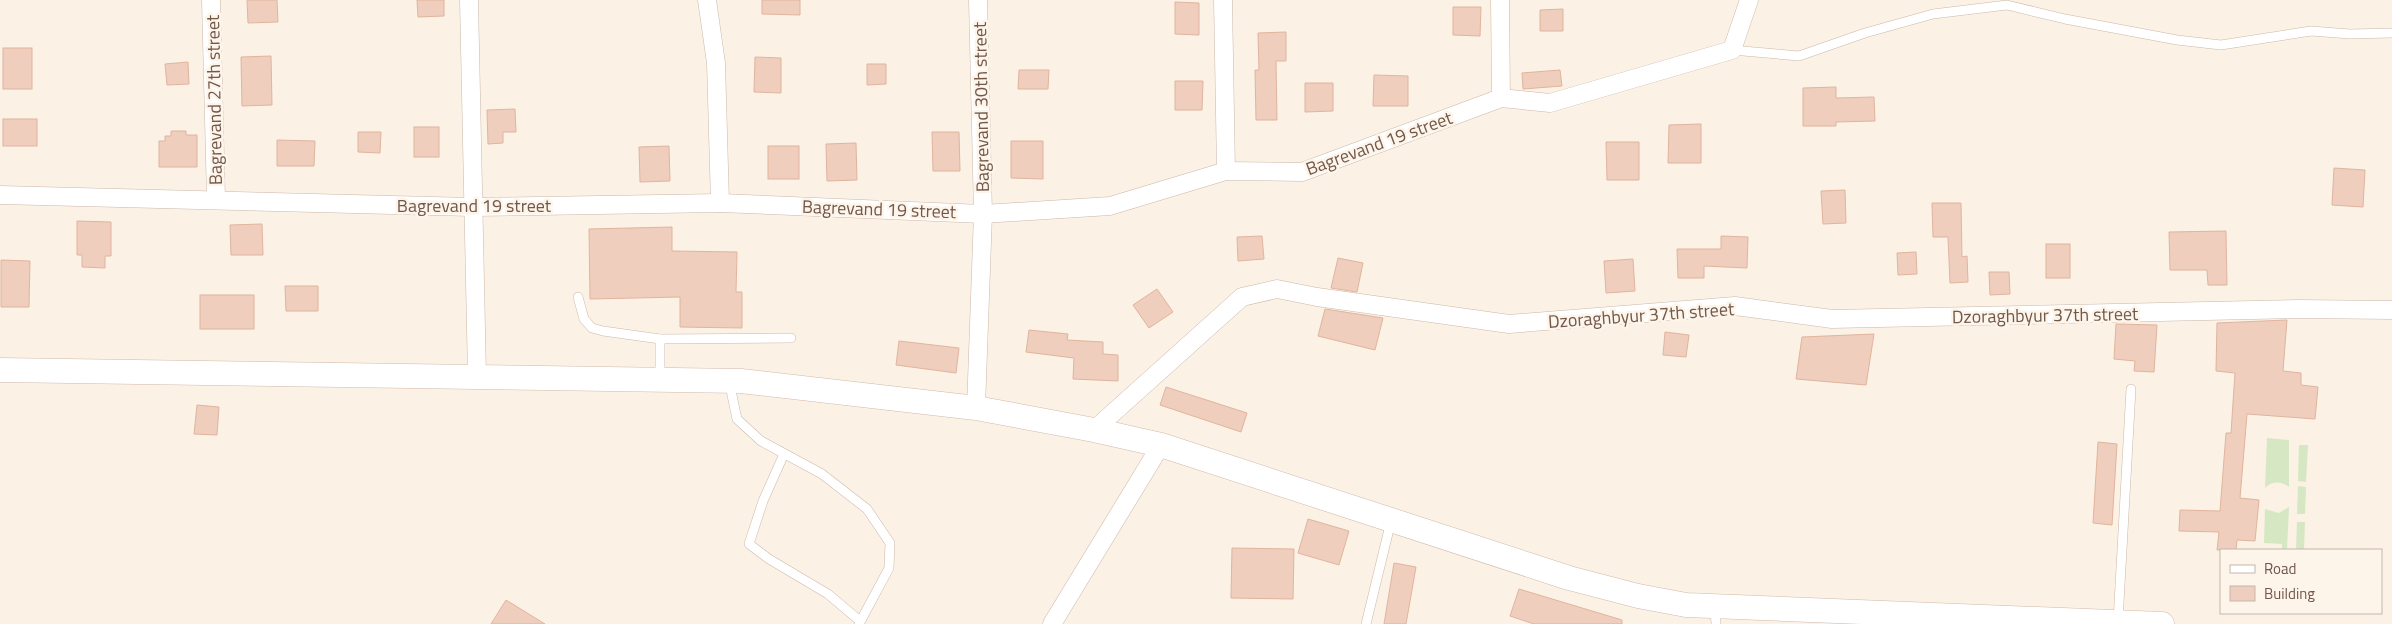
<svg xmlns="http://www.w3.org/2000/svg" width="2392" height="624" font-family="'Titillium Web',sans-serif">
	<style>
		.green { fill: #d5e8c3 }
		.building { fill: #efcebd; stroke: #e1b49e }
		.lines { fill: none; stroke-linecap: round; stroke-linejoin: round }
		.lane-casing { stroke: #ccb8ab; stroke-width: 10 }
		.street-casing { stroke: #ccb8ab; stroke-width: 19 }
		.secondary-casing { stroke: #d1baac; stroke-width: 25 }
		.lane { stroke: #fff; stroke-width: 9 }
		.street { stroke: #fff; stroke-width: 18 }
		.secondary { stroke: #fff; stroke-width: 24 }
		.labels { text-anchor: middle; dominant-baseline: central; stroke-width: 5; stroke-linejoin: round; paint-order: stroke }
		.street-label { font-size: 18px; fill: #72574b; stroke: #fef5ea }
	</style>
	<rect width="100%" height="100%" fill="#fbf1e4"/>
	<!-- green -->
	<g class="green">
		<path d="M2267,438L2289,440V487C2281,481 2272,481 2265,488Z"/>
		<polygon points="2299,445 2308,445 2306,482 2298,481"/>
		<polygon points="2298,486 2306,487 2305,514 2297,514"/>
		<polygon points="2289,507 2287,550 2282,550 2282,544 2264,543 2265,509 2279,513"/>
		<polygon points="2297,522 2305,522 2304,550 2296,550"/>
	</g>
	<!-- building -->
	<g class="building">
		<polygon points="247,0 277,0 278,22 248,23"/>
		<polygon points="417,0 444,0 444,16 418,17"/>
		<polygon points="762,0 800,0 800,15 762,14"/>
		<polygon points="1175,2 1199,3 1199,35 1175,34"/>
		<polygon points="1453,7 1481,7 1480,36 1453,35"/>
		<polygon points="1563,9 1563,31 1540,31 1540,10"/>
		<polygon points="1286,32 1286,61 1276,61 1277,120 1256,120 1255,70 1259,70 1258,33"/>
		<rect x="3" y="48" width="29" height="41"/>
		<polygon points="271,56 272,105 242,106 241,57"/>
		<polygon points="755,57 781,58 781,93 754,92"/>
		<polygon points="188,62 189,84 167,85 165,64"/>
		<polygon points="867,64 886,64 886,84 867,85"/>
		<polygon points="1019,70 1049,70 1048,89 1018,89"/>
		<polygon points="1560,70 1562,86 1523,89 1522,73"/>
		<polygon points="1374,75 1408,76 1408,106 1373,106"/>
		<polygon points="1175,81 1203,81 1202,110 1175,110"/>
		<polygon points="1305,83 1333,83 1333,111 1305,112"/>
		<polygon points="1836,87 1836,98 1874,97 1875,121 1836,122 1836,126 1803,126 1803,88"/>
		<polygon points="515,109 516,132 503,132 503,143 488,144 487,110"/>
		<rect x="3" y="119" width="34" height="27"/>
		<polygon points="1701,124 1701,163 1668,163 1669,125"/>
		<rect x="414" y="127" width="25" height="30"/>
		<polygon points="171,131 186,131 186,135 197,135 197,167 159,167 159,141 165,141 165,136 171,136"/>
		<polygon points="358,132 381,132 380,153 358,152"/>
		<polygon points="932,132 959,132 960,171 933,171"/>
		<polygon points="277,140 315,141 314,166 277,166"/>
		<polygon points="1011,141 1043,141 1043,179 1011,178"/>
		<polygon points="1606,142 1639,142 1639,180 1607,180"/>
		<polygon points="856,143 857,180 827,181 826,144"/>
		<polygon points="669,146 670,181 640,182 639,147"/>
		<rect x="768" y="146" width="31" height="33"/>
		<polygon points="2334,168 2365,170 2363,207 2332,205"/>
		<polygon points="1845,190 1846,223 1823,224 1821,191"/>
		<polygon points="1932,203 1961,203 1962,257 1967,256 1968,282 1950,283 1948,237 1933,237"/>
		<polygon points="77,221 111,222 111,256 105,256 105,268 82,267 82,255 77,255"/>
		<polygon points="262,224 263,255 231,255 230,225"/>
		<polygon points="672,227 672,251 737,252 736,292 742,292 742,328 680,327 680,297 590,299 589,229"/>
		<polygon points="2226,231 2227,285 2208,285 2207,270 2170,270 2169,232"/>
		<polygon points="1262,236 1264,259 1238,261 1237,237"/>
		<polygon points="1721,236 1748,237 1747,268 1704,266 1704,278 1678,278 1677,249 1721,249"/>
		<rect x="2046" y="244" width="24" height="34"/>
		<polygon points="1916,252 1917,274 1898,275 1897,253"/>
		<polygon points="1338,258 1363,263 1357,292 1331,288"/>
		<polygon points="1633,259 1635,291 1606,293 1604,261"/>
		<polygon points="1,260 30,261 29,307 1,307"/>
		<polygon points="1989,272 2009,272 2010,294 1990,295"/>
		<polygon points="285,286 318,286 318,311 286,311"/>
		<polygon points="1157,289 1173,312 1149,328 1133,305"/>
		<rect x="200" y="295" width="54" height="34"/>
		<polygon points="1325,309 1383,318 1375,350 1318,336"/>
		<polygon points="2287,320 2283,371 2301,373 2301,385 2318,387 2315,419 2247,414 2240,498 2259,500 2255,541 2237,540 2236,550 2217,550 2219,532 2179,531 2180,510 2220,511 2226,433 2231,433 2235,373 2216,371 2217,323"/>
		<polygon points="2116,324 2157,325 2154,372 2134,371 2135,361 2114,359"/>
		<polygon points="1029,330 1068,334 1067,340 1103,342 1103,354 1118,355 1118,381 1073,379 1074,358 1026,352"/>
		<polygon points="1665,332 1689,335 1686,357 1663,355"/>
		<polygon points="1874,334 1866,385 1796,379 1802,337"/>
		<polygon points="899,341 959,348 956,373 896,365"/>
		<polygon points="1166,387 1247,413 1241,432 1160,405"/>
		<polygon points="197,405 219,407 217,435 194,434"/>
		<polygon points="2098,442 2117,444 2112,525 2093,523"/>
		<polygon points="1308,519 1349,531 1339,565 1298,553"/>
		<polygon points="1232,548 1294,549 1293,599 1231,598"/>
		<polygon points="1394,563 1416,567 1406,624 1384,624"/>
		<polygon points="1519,589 1622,620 1622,624 1534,624 1510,616"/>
		<polygon points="506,600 545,624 491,624"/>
	</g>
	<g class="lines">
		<defs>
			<g id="lane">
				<polyline points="1732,50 1799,56 1865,33 1933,14 2007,5 2065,19 2177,40 2221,45 2311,31 2350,34 2392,33"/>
				<polyline points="578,297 584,319 592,328 603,331 660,339 791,338"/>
				<polyline points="660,339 660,379"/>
				<polyline points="729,381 737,419 761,441 822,474 867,509 890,543 889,568 859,624"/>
				<polyline points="784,454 763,501 749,544 769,559 828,594 860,621"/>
				<polyline points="1715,607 1716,624"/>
				<polyline points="2118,621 2131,389"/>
				<polyline points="1366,624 1391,521"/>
			</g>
			<g id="street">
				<polyline points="211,0 216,199"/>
				<polyline points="469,0 477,376"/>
				<polyline points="707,0 716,63 720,203"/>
				<polyline points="1223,0 1226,171"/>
				<polyline points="1500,0 1501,98"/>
				<polyline points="0,195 472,207 720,203 983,214 1110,206 1226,171 1302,172 1501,98 1550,103 1732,50 1749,0"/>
				<polyline points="976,408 983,214 978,0"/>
				<polyline points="1094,430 1242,297 1277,289 1317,297 1509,324 1735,306 1832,319 2299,309 2392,310"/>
				<polyline points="1052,624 1161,445"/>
			</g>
			<polyline id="secondary" points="0,370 741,381 976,408 1094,430 1161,445 1569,578 1638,596 1686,605 2162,624"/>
		</defs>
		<!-- lane casing -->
		<use href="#lane" class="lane-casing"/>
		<!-- street casing -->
		<use href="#street" class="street-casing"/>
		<!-- secondary casing -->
		<use href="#secondary" class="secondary-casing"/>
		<!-- lane -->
		<use href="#lane" class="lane"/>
		<!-- street -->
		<use href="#street" class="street"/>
		<!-- secondary -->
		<use href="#secondary" class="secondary"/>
	</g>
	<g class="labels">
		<!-- street labels -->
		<g class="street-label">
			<text transform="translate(214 100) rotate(-91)">Bagrevand 27th street</text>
			<text transform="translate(981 107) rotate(-91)">Bagrevand 30th street</text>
			<text transform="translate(1379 143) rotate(-20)">Bagrevand 19 street</text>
			<text x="474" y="205">Bagrevand 19 street</text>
			<text transform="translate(879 209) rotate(2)">Bagrevand 19 street</text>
			<text transform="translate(1641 315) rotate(-4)">Dzoraghbyur 37th street</text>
			<text transform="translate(2045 315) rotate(-1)">Dzoraghbyur 37th street</text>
		</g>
	</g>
	<!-- legend -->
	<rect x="2220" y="549" width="162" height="65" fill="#fef5ea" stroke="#c6b6aa"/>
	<rect x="2230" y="565" width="25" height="8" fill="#ffffff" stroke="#c6b6aa"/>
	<text x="2264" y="574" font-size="15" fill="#72574b">Road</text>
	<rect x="2230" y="586" width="25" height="15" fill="#efcebd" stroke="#c6b6aa"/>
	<text x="2264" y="599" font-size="15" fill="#72574b">Building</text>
</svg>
